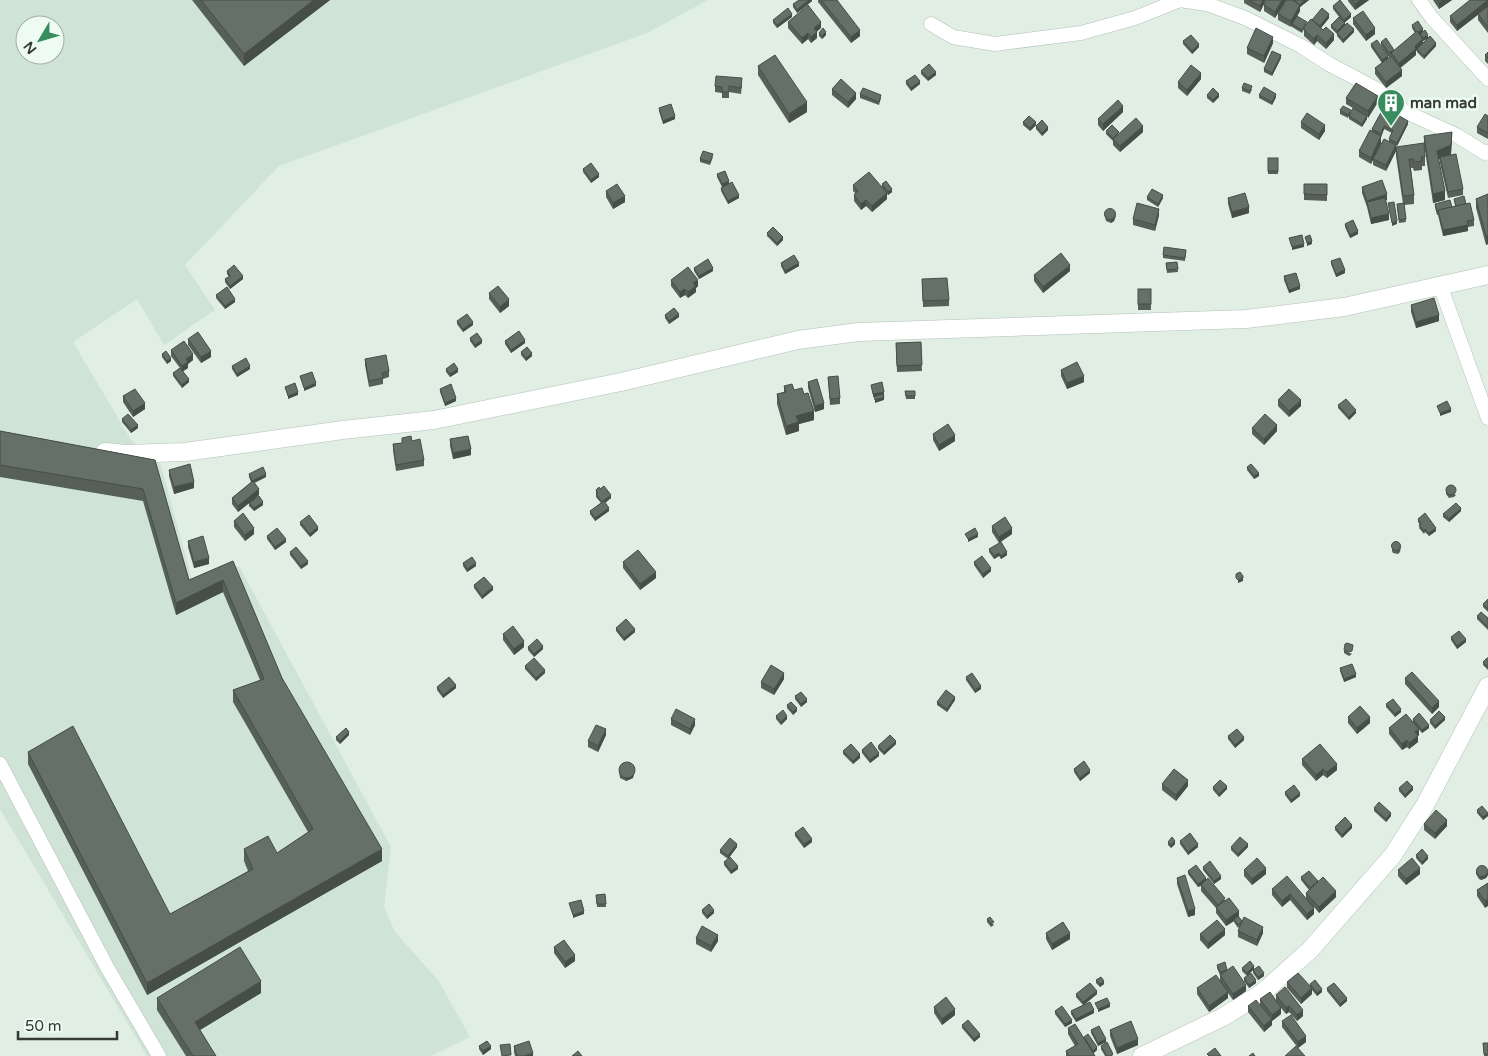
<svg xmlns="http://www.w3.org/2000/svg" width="1488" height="1056" font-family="'Varela Round',sans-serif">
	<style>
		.built { fill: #cfe3d6; fill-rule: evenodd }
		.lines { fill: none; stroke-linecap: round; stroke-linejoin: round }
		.minor-casing { stroke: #b3c0b7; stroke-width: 15 }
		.tertiary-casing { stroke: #b3c0b7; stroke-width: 19 }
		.minor { stroke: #fff; stroke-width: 14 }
		.tertiary { stroke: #fff; stroke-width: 18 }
		.wall { fill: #566059 }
		.shaded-wall { fill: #464e49 }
		.building { fill: #647068; stroke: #464e49 }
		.labels { text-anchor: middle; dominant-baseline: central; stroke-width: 5; stroke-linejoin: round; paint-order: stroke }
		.poi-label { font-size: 15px; font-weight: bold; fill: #353a36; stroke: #edfbf2; text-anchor: start }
	</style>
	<rect width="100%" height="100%" fill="#e0eee4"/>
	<!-- built -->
	<path class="built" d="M0,0H708L647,33L279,166L185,265L215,310L164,345L137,299L73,342L131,440L161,465L193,584L239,566L391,847L384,907L395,932L438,980L470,1037L431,1056H147L0,809ZM25,25H55V55H25Z"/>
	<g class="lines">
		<defs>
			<g id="minor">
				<polyline points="1419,0 1432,18 1488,79"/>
				<polyline points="931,24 953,37 995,44 1081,33 1135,18 1180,0 1207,4 1245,18 1301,46 1329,64 1378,90 1404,111 1456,135 1485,153 1488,152"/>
				<polyline points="1440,285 1488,418"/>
				<polyline points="0,764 108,969 159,1056"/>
			</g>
			<g id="tertiary">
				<polyline points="105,452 126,454 185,452 343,430 434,420 621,382 798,340 858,332 1246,319 1344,307 1488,275"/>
				<polyline points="1142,1056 1223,1017 1262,993 1310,950 1393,855 1425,805 1488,686"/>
			</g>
		</defs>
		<!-- minor casing -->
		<use href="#minor" class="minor-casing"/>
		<!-- tertiary casing -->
		<use href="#tertiary" class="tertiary-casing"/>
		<!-- minor -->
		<use href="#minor" class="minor"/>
		<!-- tertiary -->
		<use href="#tertiary" class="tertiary"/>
	</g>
	<!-- wall -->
	<g class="wall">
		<polygon points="192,0 330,0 244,66"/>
		<polygon points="812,0 812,1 797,13 793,7 793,4"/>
		<polygon points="818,0 837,0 860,36 851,43 818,2"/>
		<polygon points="1244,0 1266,0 1260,12 1244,3"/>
		<polygon points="1286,0 1275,18 1264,11 1264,5"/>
		<polygon points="1292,0 1309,0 1300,7 1300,11 1291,27 1278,20 1278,14"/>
		<polygon points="1348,0 1369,0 1355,10 1348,1"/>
		<polygon points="1433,0 1452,0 1439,9"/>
		<polygon points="1488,0 1488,33 1478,20 1478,15 1457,31 1450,22 1450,16"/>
		<polygon points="1333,6 1351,17 1344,23 1345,26 1354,32 1343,43 1337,36 1337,33 1342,29 1337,34 1331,28 1331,25 1340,18 1333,9"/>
		<polygon points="792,17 777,28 773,23 773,20"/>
		<polygon points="1329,18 1321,28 1334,40 1326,49 1317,41 1314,45 1304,36 1304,29 1302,33 1292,27 1292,24 1307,24 1312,20"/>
		<polygon points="1353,18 1375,34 1366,41 1353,24"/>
		<polygon points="788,22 821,28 817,31 817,38 811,43 808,39 802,44 788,28"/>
		<polygon points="1412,25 1423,31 1428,38 1423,41 1423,43 1436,46 1424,59 1417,52 1417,50 1416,51 1416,55 1400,68 1402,76 1386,88 1375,74 1375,68 1382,63 1371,47 1371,44 1388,58 1391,55 1389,57 1381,45 1381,42 1394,51 1415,33 1412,28"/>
		<polygon points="819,33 826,35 822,39 819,36"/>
		<polygon points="1183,41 1199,47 1192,54 1183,44"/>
		<polygon points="1273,43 1264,63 1247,54 1247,48"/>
		<polygon points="1488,52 1488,64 1485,61 1485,55"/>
		<polygon points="1281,58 1272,76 1264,72 1264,69"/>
		<polygon points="758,66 807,112 789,123 758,75"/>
		<polygon points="921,71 936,75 928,81 921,74"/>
		<polygon points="1201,79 1187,96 1178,88 1178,82"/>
		<polygon points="906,81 920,84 911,91 906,84"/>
		<polygon points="742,85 741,94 729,92 729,98 722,98 722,93 715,92 715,86"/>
		<polygon points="1242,88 1252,89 1250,94 1242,91"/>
		<polygon points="832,89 856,99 848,108 832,95"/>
		<polygon points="860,94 881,98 879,105 860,98"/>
		<polygon points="1207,95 1219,97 1213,103 1207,98"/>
		<polygon points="1259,95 1276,97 1272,105 1259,98"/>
		<polygon points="1346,98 1378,102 1368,118 1367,116 1367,119 1362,127 1349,119 1349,116 1348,118 1340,114 1340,110 1351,113 1358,111 1346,104"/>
		<polygon points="1384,107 1408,124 1397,146 1396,145 1396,151 1386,171 1373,165 1373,159 1389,141 1389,139 1392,133 1384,129 1381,137 1381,143 1371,164 1359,157 1359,151 1372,132 1372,129"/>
		<polygon points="659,108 675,119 663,124 659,111"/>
		<polygon points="1123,112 1103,131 1098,125 1098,119"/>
		<polygon points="1488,116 1488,139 1477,133 1477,127"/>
		<polygon points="1023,122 1036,125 1030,131 1023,125"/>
		<polygon points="1301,122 1325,131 1319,140 1301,128"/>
		<polygon points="1036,126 1048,130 1042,136 1036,129"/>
		<polygon points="1106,131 1119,134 1143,132 1120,152 1113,145 1113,141 1106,134"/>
		<polygon points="1424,136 1452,141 1451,154 1463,189 1463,195 1448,198 1440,163 1440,159 1439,160 1445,200 1433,203 1424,144"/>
		<polygon points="1396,147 1425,157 1425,166 1422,166 1422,170 1414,171 1413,168 1411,168 1414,195 1414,204 1404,205 1406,222 1399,223 1397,204 1403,204 1396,156"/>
		<polygon points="713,157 710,165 700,162 700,159"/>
		<rect x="1268" y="158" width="10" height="16"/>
		<polygon points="583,169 599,177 591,183 583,172"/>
		<polygon points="717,174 729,184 739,198 728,204 721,191 721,188 722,187 717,177"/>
		<polygon points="882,184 892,192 888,195 887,194 887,199 872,212 866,206 861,210 854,201 854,195 855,193 853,191 853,185 882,187"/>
		<polygon points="1304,184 1327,184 1327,201 1304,200"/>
		<polygon points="1362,187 1387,200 1386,200 1389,220 1371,224 1367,207 1362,193"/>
		<polygon points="606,191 625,202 613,209 606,197"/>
		<polygon points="1488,194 1488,244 1486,245 1476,208 1476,199"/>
		<polygon points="1147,197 1163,198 1158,207 1147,200"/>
		<polygon points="1228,198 1249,213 1232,218 1228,204"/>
		<polygon points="1454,199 1466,204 1474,220 1474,226 1468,227 1468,231 1443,236 1438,215 1437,215 1435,207 1435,204 1452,207 1455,206"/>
		<polygon points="1104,213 1116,216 1114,221 1111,223 1106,221"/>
		<polygon points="1159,215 1155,231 1133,225 1133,219"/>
		<polygon points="1345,224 1358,234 1350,238 1345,227"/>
		<polygon points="767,233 783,240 777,246 767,236"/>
		<polygon points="1186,250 1185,261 1163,258 1163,255"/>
		<polygon points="1331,261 1345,273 1336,277 1331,264"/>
		<polygon points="1177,262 1178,272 1167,273 1166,263"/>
		<polygon points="781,263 799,266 785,274 781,266"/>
		<polygon points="694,268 713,271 699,279 694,271"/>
		<polygon points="227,271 243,279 230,289 225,282 225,279 229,277 227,274"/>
		<polygon points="1070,271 1043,293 1034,281 1034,275"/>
		<polygon points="1284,276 1300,289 1289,293 1284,280"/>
		<polygon points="922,279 949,300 949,306 923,307"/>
		<polygon points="671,280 698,286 696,288 696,292 688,298 685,295 680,298 671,286"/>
		<rect x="1138" y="289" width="13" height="21"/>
		<polygon points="489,293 509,306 500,313 489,299"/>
		<polygon points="216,295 235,302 225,309 216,298"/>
		<polygon points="1411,305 1439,321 1416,328 1411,312"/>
		<polygon points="665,315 679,317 669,324 665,318"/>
		<polygon points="457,321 473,325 463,332 457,324"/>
		<polygon points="470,338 482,343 475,348 470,341"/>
		<polygon points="188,339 211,357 201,363 188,345"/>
		<polygon points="505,341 525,343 511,353 505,344"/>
		<polygon points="921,342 922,371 897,372 896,343"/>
		<polygon points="171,350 193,360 188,364 188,368 183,371 189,382 182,388 173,376 173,373 180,368 171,356"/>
		<polygon points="521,352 532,356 526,361 521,355"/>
		<polygon points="162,354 171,361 167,364 162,357"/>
		<polygon points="365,359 389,371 389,377 383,379 383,384 369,387 365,365"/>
		<polygon points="232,366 250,369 237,377 232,369"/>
		<polygon points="446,369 458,372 450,377 446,372"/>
		<polygon points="1061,370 1084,382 1067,389 1061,376"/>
		<polygon points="828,377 840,398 840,404 830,405"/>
		<polygon points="808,382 824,409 815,412 808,388"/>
		<polygon points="784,386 794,390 814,420 799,424 799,431 786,435 777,404 777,394 784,392"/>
		<polygon points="440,389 456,401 445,406 440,392"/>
		<polygon points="905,391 915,391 915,399 906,399"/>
		<polygon points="123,396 145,409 133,417 123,402"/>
		<polygon points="1278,400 1301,406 1289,417 1278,406"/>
		<polygon points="1338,405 1356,413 1349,420 1338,408"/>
		<polygon points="122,419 138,428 131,433 122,422"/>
		<polygon points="1252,428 1277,431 1264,445 1252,434"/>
		<polygon points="0,431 155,460 189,580 233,561 282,678 382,861 147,995 28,764 28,752 170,914 248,871 244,861 244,849 277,853 308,832 233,702 233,690 260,680 223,592 176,615 143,501 0,477"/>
		<polygon points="933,434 955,441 939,451 933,440"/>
		<polygon points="402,438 412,441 424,460 424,466 396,471 393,450 393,444 402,443"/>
		<polygon points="450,439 471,455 453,459 450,446"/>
		<polygon points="1247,467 1259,476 1254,479 1247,470"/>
		<polygon points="169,470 194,488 174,494 169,476"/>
		<polygon points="249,474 266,477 254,483 259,495 254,499 263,505 254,511 249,506 249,503 238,512 232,504 232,498 251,482 249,477"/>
		<polygon points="1446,489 1456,495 1454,497 1449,498 1446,494"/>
		<polygon points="596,490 611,498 605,503 609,511 595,521 590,514 590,511 601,503 596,497"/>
		<polygon points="1461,511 1449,522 1443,517 1443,514"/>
		<polygon points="1418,519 1436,531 1429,536 1425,532 1424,534 1419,528 1420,525 1418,522"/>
		<polygon points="234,521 254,534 245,541 234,527"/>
		<polygon points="300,522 318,530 310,537 300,525"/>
		<polygon points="992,526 1012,534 999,543 992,532"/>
		<polygon points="267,536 286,542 275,550 267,539"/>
		<polygon points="188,541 209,564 194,568 188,547"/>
		<polygon points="1401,547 1400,552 1398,554 1393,553 1392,551 1392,548"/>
		<polygon points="989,549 1007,555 1001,559 999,556 994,559 989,552"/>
		<polygon points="290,552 308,564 301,569 290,555"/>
		<polygon points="623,562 656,578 640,590 623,568"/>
		<polygon points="974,562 991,571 983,578 974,565"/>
		<polygon points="463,563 476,566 467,572 463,566"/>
		<polygon points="474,585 493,590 482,599 474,588"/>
		<polygon points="1488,599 1488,612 1483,607 1483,604"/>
		<polygon points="1477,616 1488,618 1488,630 1477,619"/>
		<polygon points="616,628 635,632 624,641 616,631"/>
		<polygon points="503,634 524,647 514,655 503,640"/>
		<polygon points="1451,637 1466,642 1457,649 1451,640"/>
		<polygon points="528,647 543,649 534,657 528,650"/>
		<polygon points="1344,650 1352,654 1349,656 1344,653"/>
		<polygon points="1488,658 1488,670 1483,665 1483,662"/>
		<polygon points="525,666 545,673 536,681 525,669"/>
		<polygon points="1340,668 1356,677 1344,682 1340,671"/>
		<polygon points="966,677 981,689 975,693 966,680"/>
		<polygon points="1405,678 1439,707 1432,714 1405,684"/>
		<polygon points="784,679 774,695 761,688 761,682"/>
		<polygon points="437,687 456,688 443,698 437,690"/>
		<polygon points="795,696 807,702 801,707 795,699"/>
		<polygon points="955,700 947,712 937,705 937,702"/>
		<polygon points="1386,704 1401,712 1395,717 1386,707"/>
		<polygon points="787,705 797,711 793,715 787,708"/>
		<polygon points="776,716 787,719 781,725 776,719"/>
		<polygon points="1348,717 1370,723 1357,734 1348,723"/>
		<polygon points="671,719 695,725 690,735 671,725"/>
		<polygon points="1413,719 1429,728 1422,733 1415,725 1419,735 1418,736 1418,742 1409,749 1407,747 1402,750 1389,734 1389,728 1413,722"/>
		<polygon points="1430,720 1445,720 1435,729 1430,723"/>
		<polygon points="349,735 340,744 336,740 336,737"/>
		<polygon points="606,735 598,752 588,747 588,741"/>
		<polygon points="1228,736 1244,740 1235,748 1228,739"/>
		<polygon points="896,744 884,755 878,749 878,746"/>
		<polygon points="862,750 879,756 870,763 862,753"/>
		<polygon points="843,751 860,758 853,764 843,754"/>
		<polygon points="1302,759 1337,770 1327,778 1323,775 1316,781 1302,765"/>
		<polygon points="1074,769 1090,773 1080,781 1074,772"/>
		<polygon points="619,771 634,774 633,778 626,781 620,778"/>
		<polygon points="1162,784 1188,786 1176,801 1162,790"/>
		<polygon points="1213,787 1227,789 1219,797 1213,790"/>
		<polygon points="1399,788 1413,790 1405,798 1399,791"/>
		<polygon points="1285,792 1300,796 1291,803 1285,795"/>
		<polygon points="1374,808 1391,816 1386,822 1374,811"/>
		<polygon points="1477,810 1488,816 1483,820 1477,813"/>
		<polygon points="1424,824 1447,826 1435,839 1424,830"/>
		<polygon points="1335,827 1352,828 1342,838 1335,830"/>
		<polygon points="795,833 812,842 804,848 795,836"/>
		<polygon points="1180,841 1198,847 1188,855 1180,844"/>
		<polygon points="1168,842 1175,844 1171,848 1168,845"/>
		<polygon points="737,847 728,859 720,853 720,850"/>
		<polygon points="1231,847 1248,847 1238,857 1231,850"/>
		<polygon points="1416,855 1428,859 1422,865 1416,858"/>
		<polygon points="724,862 738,869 731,874 724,865"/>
		<polygon points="1203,867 1221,879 1214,884 1203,870"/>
		<polygon points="1244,870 1266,874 1252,885 1244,876"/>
		<polygon points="1398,870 1420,874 1406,885 1398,876"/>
		<polygon points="1188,871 1206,880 1225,900 1242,921 1263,933 1257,946 1238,937 1238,931 1240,926 1238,928 1234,922 1234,921 1226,926 1216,913 1216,908 1201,891 1201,886 1198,887 1188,874"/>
		<polygon points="1476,871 1488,875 1486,878 1481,880 1479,879 1476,874"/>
		<polygon points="1301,877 1318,881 1336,897 1319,913 1314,907 1314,914 1307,920 1290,900 1282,907 1272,895 1272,889 1306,898 1306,893 1309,890 1301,880"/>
		<polygon points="1177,878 1195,915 1188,917 1177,884"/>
		<polygon points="1488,883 1485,908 1477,896 1477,890"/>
		<polygon points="605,894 606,907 597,907 596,895"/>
		<polygon points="702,910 714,913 707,919 702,913"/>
		<polygon points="987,919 994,925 991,927 987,922"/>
		<polygon points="1046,933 1070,939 1052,950 1046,939"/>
		<polygon points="1200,934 1225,935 1208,949 1200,940"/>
		<polygon points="696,938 718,941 711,952 696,944"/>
		<polygon points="554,947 575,961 565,968 554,953"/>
		<polygon points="1217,965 1227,970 1246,991 1233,1000 1228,993 1228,998 1209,1012 1197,994 1197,988 1220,980 1220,975 1217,968"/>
		<polygon points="1242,968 1254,969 1264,976 1258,980 1253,973 1253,970 1249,974 1256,983 1249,988 1244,981 1244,978 1247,976 1242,971"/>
		<polygon points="1096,980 1104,984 1100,987 1096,983"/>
		<polygon points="1287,982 1310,986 1310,984 1322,992 1317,996 1312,990 1312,994 1301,1004 1287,988"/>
		<polygon points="1327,988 1347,1001 1340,1007 1327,991"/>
		<polygon points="261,993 200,1030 216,1056 186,1056 157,1010 157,998"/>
		<polygon points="1076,994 1097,994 1084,1005 1094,1013 1076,1022 1071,1014 1071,1011 1083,1005 1076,997"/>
		<polygon points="1276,995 1303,1016 1297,1021 1289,1012 1286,1014 1281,1008 1281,1014 1272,1021 1272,1025 1264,1032 1248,1012 1248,1006 1260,1005 1260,999 1276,1000"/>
		<polygon points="934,1007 955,1015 942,1025 934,1013"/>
		<polygon points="1055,1011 1072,1023 1065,1027 1055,1014"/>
		<polygon points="1282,1021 1306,1042 1298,1048 1282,1027"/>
		<polygon points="962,1025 980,1037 974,1042 962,1028"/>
		<polygon points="1068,1028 1084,1038 1097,1050 1093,1053 1095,1056 1066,1056 1066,1051 1075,1046 1068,1034"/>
		<polygon points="1091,1030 1106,1042 1098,1046 1091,1033"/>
		<polygon points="1110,1030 1138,1045 1117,1054 1110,1036"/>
		<polygon points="1483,1043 1488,1043 1488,1056 1484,1056"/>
		<polygon points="479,1046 491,1049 483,1055 479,1049"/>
		<polygon points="514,1046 533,1056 515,1056 514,1052"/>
		<polygon points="1101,1046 1113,1056 1105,1056 1101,1049"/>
	</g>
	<!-- shaded-wall -->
	<g class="shaded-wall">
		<polygon points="314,0 330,0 244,66 244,54"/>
		<polygon points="809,0 812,0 812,1 797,13 797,10"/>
		<polygon points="1263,0 1266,0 1260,12 1260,6"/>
		<polygon points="1282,0 1286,0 1275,18 1275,12"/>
		<polygon points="1305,0 1309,0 1300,7 1300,11 1291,27 1291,21 1299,5"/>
		<polygon points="1361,0 1369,0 1355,10 1355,4"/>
		<polygon points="1443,0 1452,0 1439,9 1439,3"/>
		<polygon points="1488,0 1488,6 1457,31 1457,25"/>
		<polygon points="792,14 792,17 777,28 777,25"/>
		<polygon points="1329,14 1329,18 1320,29 1320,26"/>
		<polygon points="1351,14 1351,17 1344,23 1344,20"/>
		<polygon points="821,22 821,28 814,34 814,28"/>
		<polygon points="1345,23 1345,26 1337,34 1337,31"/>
		<polygon points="1375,28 1375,34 1366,41 1366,35"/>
		<polygon points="1354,29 1354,32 1343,43 1343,40"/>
		<polygon points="1423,29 1423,32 1417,36 1417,33"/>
		<polygon points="860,30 860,36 851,43 851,37"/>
		<polygon points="817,32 817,38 811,43 811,37"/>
		<polygon points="826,32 826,35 822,39 822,36"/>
		<polygon points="808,33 808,39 802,44 802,38"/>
		<polygon points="1334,34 1334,40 1326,49 1326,43"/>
		<polygon points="1317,35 1317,41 1314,45 1314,39"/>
		<polygon points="1428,35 1428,38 1423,41 1423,45 1416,51 1416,55 1399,69 1399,63 1415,46"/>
		<polygon points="1273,37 1273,43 1264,63 1264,56"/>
		<polygon points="1436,43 1436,46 1424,59 1424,56"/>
		<polygon points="1199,44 1199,47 1192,54 1192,51"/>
		<polygon points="1281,55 1281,58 1272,76 1272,73"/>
		<polygon points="1388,56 1388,59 1382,63 1382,60"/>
		<polygon points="1402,70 1402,76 1386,88 1386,82"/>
		<polygon points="936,72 936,75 928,81 928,78"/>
		<polygon points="1201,73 1201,79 1187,96 1187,90"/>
		<polygon points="920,81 920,84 911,91 911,88"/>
		<polygon points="856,93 856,99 848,108 848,102"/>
		<polygon points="1219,94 1219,97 1213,103 1213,100"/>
		<polygon points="1276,94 1276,97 1272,105 1272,102"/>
		<polygon points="1378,96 1378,102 1368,118 1368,111"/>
		<polygon points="807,102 807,112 789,123 789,114"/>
		<polygon points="1123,106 1123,112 1103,131 1103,124"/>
		<polygon points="675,116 675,119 663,124 663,121"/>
		<polygon points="1367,116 1367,119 1362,127 1362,124"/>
		<polygon points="1408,121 1408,124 1397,146 1397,143"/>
		<polygon points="1036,122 1036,125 1030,131 1030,128"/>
		<polygon points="1325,125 1325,131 1319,140 1319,134"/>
		<polygon points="1143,126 1143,132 1120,152 1120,146"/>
		<polygon points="1384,126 1384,129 1381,137 1381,143 1371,164 1371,158 1381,137 1381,134"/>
		<polygon points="1048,127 1048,130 1042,136 1042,133"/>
		<polygon points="1452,132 1451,154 1440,157 1440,159 1437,160 1437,151"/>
		<polygon points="1396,145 1396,151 1386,171 1386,165"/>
		<polygon points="599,174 599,177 591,183 591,180"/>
		<polygon points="729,181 729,184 722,187 722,184"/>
		<polygon points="892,189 892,192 888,195 888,192"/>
		<polygon points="1445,191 1445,200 1433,203 1433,194"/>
		<polygon points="887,193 887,199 872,212 872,206"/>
		<polygon points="1387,194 1387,200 1368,206 1367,202 1367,207 1367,201"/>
		<polygon points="739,195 739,198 728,204 728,201"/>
		<polygon points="1163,195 1163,198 1158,207 1158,204"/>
		<polygon points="625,196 625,202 613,209 613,203"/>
		<polygon points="866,200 866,206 861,210 861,204"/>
		<polygon points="1249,207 1249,213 1232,218 1232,212"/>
		<polygon points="1159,209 1159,215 1155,231 1155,225"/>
		<polygon points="1116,213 1114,221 1111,223 1111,220"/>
		<polygon points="1389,214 1389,220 1371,224 1371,218"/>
		<polygon points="1397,221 1397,224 1392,226 1392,223"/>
		<polygon points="1468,225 1468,231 1443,236 1443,230"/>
		<polygon points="1358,231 1358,234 1350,238 1350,235"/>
		<polygon points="1488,235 1488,244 1486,245 1486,236"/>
		<polygon points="783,237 783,240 777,246 777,243"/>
		<polygon points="1312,241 1312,244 1307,246 1307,243"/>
		<polygon points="1304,244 1304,247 1292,250 1292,247"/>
		<polygon points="799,263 799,266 785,274 785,271"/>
		<polygon points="1070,265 1070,271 1043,293 1043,287"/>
		<polygon points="713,268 713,271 699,279 699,276"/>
		<polygon points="1345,270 1345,273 1336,277 1336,274"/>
		<polygon points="243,276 243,279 230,289 230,286"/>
		<polygon points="698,280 698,286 696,288 696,292 688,298 688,292 693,283"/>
		<polygon points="1300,286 1300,289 1289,293 1289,290"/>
		<polygon points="685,289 685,295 680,298 680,292"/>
		<polygon points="235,299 235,302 225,309 225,306"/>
		<polygon points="509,299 509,306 500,313 500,307"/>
		<polygon points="679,314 679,317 669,324 669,321"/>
		<polygon points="1439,315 1439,321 1416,328 1416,322"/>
		<polygon points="473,322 473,325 463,332 463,329"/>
		<polygon points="482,340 482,343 475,348 475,345"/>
		<polygon points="525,340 525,343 511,353 511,350"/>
		<polygon points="211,351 211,357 201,363 201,357"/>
		<polygon points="532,353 532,356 526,361 526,358"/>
		<polygon points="193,354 193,360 188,364 188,368 182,372 182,366 186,359"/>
		<polygon points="171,358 171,361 167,364 167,361"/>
		<polygon points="250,366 250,369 237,377 237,374"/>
		<polygon points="458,369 458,372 450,377 450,374"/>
		<polygon points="1084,376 1084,382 1067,389 1067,383"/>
		<polygon points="189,379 189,382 182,388 182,385"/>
		<polygon points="316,383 316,386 304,391 304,388"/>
		<polygon points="298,392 298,395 288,399 288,396"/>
		<polygon points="884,392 884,395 873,397 873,394"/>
		<polygon points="884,397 884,400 875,403 875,400"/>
		<polygon points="456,398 456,401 445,406 445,403"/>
		<polygon points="1301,400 1301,406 1289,417 1289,411"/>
		<polygon points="145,403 145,409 133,417 133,411"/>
		<polygon points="824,403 824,409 815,412 815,406"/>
		<polygon points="1451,409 1451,412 1440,416 1440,413"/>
		<polygon points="1356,410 1356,413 1349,420 1349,417"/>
		<polygon points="814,411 814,420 799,424 799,431 786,435 786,426 796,416"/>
		<polygon points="138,425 138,428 131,433 131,430"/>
		<polygon points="1277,425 1277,431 1264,445 1264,439"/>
		<polygon points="955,435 955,441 939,451 939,445"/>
		<polygon points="471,449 471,455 453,459 453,453"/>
		<polygon points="1259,473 1259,476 1254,479 1254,476"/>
		<polygon points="266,474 266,477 252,484 252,481"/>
		<polygon points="194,482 194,488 174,494 174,487"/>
		<polygon points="259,489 259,495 238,512 238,506"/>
		<polygon points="611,495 611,498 602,505 602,502"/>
		<polygon points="263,502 263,505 254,511 254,508"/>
		<polygon points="609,508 609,511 595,521 595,518"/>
		<polygon points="1461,508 1461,511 1449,522 1449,519"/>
		<polygon points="318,527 318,530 310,537 310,534"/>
		<polygon points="254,528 254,534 245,541 245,535"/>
		<polygon points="1012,528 1012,534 999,543 999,537"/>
		<polygon points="1436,528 1436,531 1429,536 1429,533"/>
		<polygon points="978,534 978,537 968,542 968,539"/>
		<polygon points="286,539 286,542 275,550 275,547"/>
		<polygon points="1007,552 1007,555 1001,559 1001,556"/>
		<polygon points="999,553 999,556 994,559 994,556"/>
		<polygon points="209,558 209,564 194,568 194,562"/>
		<polygon points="308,561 308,564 301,569 301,566"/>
		<polygon points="476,563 476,566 467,572 467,569"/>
		<polygon points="991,568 991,571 983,578 983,574"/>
		<polygon points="656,572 656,578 640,590 640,584"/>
		<polygon points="1243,578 1243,581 1238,583 1238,580"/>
		<polygon points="223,580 223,592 176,615 176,603"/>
		<polygon points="493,587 493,590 482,599 482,596"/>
		<polygon points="635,629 635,632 624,641 624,638"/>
		<polygon points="1466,639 1466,642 1457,649 1457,646"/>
		<polygon points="524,641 524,647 514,655 514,649"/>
		<polygon points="543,646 543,649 534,657 534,654"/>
		<polygon points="545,670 545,673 536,681 536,678"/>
		<polygon points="784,673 784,679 774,695 774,689"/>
		<polygon points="1356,674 1356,677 1344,682 1344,679"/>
		<polygon points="456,685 456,688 443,698 443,695"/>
		<polygon points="981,686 981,689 975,693 975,690"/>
		<polygon points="955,697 955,700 947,712 947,709"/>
		<polygon points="807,699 807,702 801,707 801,704"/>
		<polygon points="1439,701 1439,707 1432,714 1432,708"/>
		<polygon points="797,708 797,711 793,715 793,712"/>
		<polygon points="1401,709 1401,712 1395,717 1395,714"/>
		<polygon points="787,716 787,719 781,725 781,722"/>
		<polygon points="1370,717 1370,723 1357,734 1357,728"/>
		<polygon points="1445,717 1445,720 1435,729 1435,726"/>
		<polygon points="695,719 695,725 690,735 690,729"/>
		<polygon points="1429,725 1429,728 1422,733 1422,730"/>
		<polygon points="606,729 606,735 598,752 598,746"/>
		<polygon points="1419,729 1419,735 1415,738 1415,732"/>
		<polygon points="349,732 349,735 340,744 340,741"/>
		<polygon points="1418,736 1418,742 1409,749 1409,743"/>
		<polygon points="1244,737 1244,740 1235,748 1235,745"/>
		<polygon points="1407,740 1407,747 1402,750 1402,744"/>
		<polygon points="896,741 896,744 884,755 884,752"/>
		<polygon points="879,753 879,756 870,763 870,760"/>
		<polygon points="860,754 860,758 853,764 853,761"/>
		<polygon points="1337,764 1337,770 1327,778 1327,772"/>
		<polygon points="1323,769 1323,775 1316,781 1316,775"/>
		<polygon points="1090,770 1090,773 1080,781 1080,778"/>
		<polygon points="634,771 633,778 626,781 626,778"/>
		<polygon points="1188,780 1188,786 1176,801 1176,795"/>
		<polygon points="1227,786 1227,789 1219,797 1219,794"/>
		<polygon points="1413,787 1413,790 1405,798 1405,795"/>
		<polygon points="1300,793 1300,796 1291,803 1291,800"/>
		<polygon points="1391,813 1391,816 1386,822 1386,819"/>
		<polygon points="1488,813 1488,816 1483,820 1483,817"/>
		<polygon points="1447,820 1447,826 1435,839 1435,833"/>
		<polygon points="1352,825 1352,828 1342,838 1342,835"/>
		<polygon points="812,839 812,842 804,848 804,844"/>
		<polygon points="1175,841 1175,844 1171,848 1171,845"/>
		<polygon points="737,844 737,847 728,859 728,856"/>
		<polygon points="1198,844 1198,847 1188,855 1188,852"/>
		<polygon points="1248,844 1248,847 1238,857 1238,854"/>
		<polygon points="382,849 382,861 147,995 147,983"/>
		<polygon points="1428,856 1428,859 1422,865 1422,862"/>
		<polygon points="738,866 738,869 731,874 731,871"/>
		<polygon points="1266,868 1266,874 1252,885 1252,879"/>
		<polygon points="1420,868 1420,874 1406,885 1406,879"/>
		<polygon points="1488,872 1488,875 1486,878 1481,880 1481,877"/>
		<polygon points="1221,876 1221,879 1214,884 1214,881"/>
		<polygon points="1206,878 1206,881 1198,887 1198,884"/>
		<polygon points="1336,891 1336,897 1319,913 1319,907"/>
		<polygon points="1290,894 1290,900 1282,907 1282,901"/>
		<polygon points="1488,899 1488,906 1485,908 1485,901"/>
		<polygon points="1314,908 1314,914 1307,920 1307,914"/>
		<polygon points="1195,909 1195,915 1188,917 1188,911"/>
		<polygon points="714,910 714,913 707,919 707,916"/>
		<polygon points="584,911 584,914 573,918 573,915"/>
		<polygon points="1239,911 1239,917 1234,919 1234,921 1226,926 1226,920"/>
		<polygon points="1263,927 1263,933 1257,946 1257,940"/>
		<polygon points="1225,929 1225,935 1208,949 1208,943"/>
		<polygon points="1070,933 1070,939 1052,950 1052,944"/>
		<polygon points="718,935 718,941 711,952 711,946"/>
		<polygon points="575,955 575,961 565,968 565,962"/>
		<polygon points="1254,966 1254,969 1247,976 1247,973"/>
		<polygon points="1264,973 1264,976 1258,980 1258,977"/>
		<polygon points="1256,980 1256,983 1249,988 1249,985"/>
		<polygon points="261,981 261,993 195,1033 195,1022"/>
		<polygon points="1104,981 1104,984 1100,987 1100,984"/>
		<polygon points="1246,985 1246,991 1233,1000 1233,994"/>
		<polygon points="1312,988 1312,994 1301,1004 1301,998"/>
		<polygon points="1322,989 1322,992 1317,996 1317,993"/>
		<polygon points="1097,991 1097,994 1083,1005 1083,1002"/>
		<polygon points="1228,992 1228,998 1209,1012 1209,1006"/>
		<polygon points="1347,998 1347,1001 1340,1007 1340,1004"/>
		<polygon points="1110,1004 1110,1007 1098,1012 1098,1009"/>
		<polygon points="1289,1006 1289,1012 1286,1014 1286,1008"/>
		<polygon points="1281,1008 1281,1014 1272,1021 1272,1025 1264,1032 1264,1026 1272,1019 1272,1015"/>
		<polygon points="955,1009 955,1015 942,1025 942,1019"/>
		<polygon points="1094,1010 1094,1013 1076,1022 1076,1019"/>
		<polygon points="1303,1010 1303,1016 1297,1021 1297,1015"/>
		<polygon points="1072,1020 1072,1023 1065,1027 1065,1024"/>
		<polygon points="980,1034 980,1037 974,1042 974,1039"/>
		<polygon points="1306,1036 1306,1042 1298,1048 1298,1042"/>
		<polygon points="1106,1039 1106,1042 1098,1046 1098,1043"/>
		<polygon points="1138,1039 1138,1045 1117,1054 1117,1048"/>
		<polygon points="491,1046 491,1049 483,1055 483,1051"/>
		<polygon points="1097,1047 1097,1050 1093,1054 1093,1051"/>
		<polygon points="533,1053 533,1056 524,1056"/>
	</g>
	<!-- building -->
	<g class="building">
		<polygon points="201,0 314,0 244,54"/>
		<polygon points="799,0 809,0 797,10 793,4"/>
		<polygon points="821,0 837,0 860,30 851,37"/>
		<polygon points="1249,0 1263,0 1260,6"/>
		<polygon points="1267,0 1282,0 1275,12 1264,5"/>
		<polygon points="1286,0 1292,0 1300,5 1291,21 1278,14"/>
		<polygon points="1295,0 1305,0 1299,5"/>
		<polygon points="1340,0 1351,14 1344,20 1333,6"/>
		<polygon points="1352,0 1361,0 1355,4"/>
		<polygon points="1438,0 1443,0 1439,3"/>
		<polygon points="1470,0 1488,0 1457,25 1450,16"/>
		<polygon points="808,5 821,22 814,28 817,32 811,37 808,33 802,38 788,22"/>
		<polygon points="1488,6 1488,27 1478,14"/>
		<polygon points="788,8 792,14 777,25 773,20"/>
		<polygon points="1322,8 1329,14 1320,26 1312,20"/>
		<polygon points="1363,11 1375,28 1366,35 1353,18"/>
		<polygon points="1297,16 1307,22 1302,30 1292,24"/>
		<polygon points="1339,17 1345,23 1337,31 1331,25"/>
		<polygon points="1311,19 1323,30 1326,27 1334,34 1326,43 1317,35 1314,39 1304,30 1304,27"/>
		<polygon points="1418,21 1423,29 1418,32 1417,31 1416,32 1412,25"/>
		<polygon points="1347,23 1354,29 1343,40 1337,33"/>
		<polygon points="823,28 826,32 822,36 819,33"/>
		<polygon points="1256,28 1273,37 1264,56 1247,48"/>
		<polygon points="1425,30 1428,35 1423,38 1420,34"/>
		<polygon points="1417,31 1423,39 1415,46 1416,49 1399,63 1391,53"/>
		<polygon points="1191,35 1199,44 1192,51 1183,41"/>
		<polygon points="1430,36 1436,43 1424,56 1417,49"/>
		<polygon points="1386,38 1394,50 1389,53 1381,42"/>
		<polygon points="1377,40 1388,56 1382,60 1371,44"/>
		<polygon points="1272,51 1281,55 1272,73 1264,69"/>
		<polygon points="1488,52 1488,58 1485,55"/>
		<polygon points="775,55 807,102 789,114 758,66"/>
		<polygon points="1391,56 1402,70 1386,82 1375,68"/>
		<polygon points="929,64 936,72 928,78 921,71"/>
		<polygon points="1191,65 1201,73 1187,90 1178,82"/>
		<polygon points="915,75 920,81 911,88 906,81"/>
		<polygon points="716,76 742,78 741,88 729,86 729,92 722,92 722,87 715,86"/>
		<polygon points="841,79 856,93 848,102 832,89"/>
		<polygon points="1244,83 1252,86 1250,91 1242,88"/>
		<polygon points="1356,83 1378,96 1368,111 1346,98"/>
		<polygon points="1264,87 1276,94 1272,102 1259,95"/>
		<polygon points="863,88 881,95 879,102 860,94"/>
		<polygon points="1213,88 1219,94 1213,100 1207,95"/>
		<polygon points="1118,100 1123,106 1103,124 1098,119"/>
		<polygon points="671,104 675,116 663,121 659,108"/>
		<polygon points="1343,106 1351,110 1348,115 1340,110"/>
		<polygon points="1384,107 1408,121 1397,143 1389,139 1393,130 1384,126 1381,134 1372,129"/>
		<polygon points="1353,108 1367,116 1362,124 1349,116"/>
		<polygon points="1307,113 1325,125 1319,134 1301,122"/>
		<polygon points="1485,114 1488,116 1488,133 1477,127"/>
		<polygon points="1029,116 1036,122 1030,128 1023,122"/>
		<polygon points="1136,118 1143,126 1120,146 1113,139"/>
		<polygon points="1042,120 1048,127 1042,133 1036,126"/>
		<polygon points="1112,125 1119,132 1113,138 1106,131"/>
		<polygon points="1370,130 1381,136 1371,158 1359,151"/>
		<polygon points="1452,132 1451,145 1437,151 1445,191 1433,194 1424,136"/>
		<polygon points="1384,139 1396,145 1386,165 1373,159"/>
		<polygon points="1424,143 1425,157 1421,157 1422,161 1414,162 1413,159 1409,159 1414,195 1403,196 1396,147"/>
		<polygon points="703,151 713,154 710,162 700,159"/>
		<polygon points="1456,154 1463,189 1448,192 1440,157"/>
		<rect x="1268" y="158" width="10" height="13"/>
		<polygon points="591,163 599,174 591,180 583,169"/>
		<polygon points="725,171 729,181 722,184 717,174"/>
		<polygon points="869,172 887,193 872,206 866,200 861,204 854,195 858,191 853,185"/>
		<polygon points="1382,180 1387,194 1367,201 1362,187"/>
		<polygon points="886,181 892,189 888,192 882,184"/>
		<polygon points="732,182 739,195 728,201 721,188"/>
		<polygon points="617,184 625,196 613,203 606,191"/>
		<polygon points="1304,184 1327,184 1327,195 1304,194"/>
		<polygon points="1152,189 1163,195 1158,204 1147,197"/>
		<polygon points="1245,193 1249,207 1232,212 1228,198"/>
		<polygon points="1488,194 1488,235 1486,236 1476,199"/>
		<polygon points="1464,196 1466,204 1456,206 1454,199"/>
		<polygon points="1385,198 1389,214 1371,218 1367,202"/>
		<polygon points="1450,200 1452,207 1438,210 1438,212 1437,212 1435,204"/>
		<polygon points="1394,202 1397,221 1392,223 1388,203"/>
		<polygon points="1137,203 1159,209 1155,225 1133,219"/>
		<polygon points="1404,203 1406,219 1399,220 1397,204"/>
		<polygon points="1470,203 1474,220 1467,221 1468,225 1443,230 1438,210"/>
		<circle cx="1110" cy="214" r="5.5"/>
		<polygon points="1353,220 1358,231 1350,235 1345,224"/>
		<polygon points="773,227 783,237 777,243 767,233"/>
		<polygon points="1302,235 1304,244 1292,247 1289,238"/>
		<polygon points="1310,235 1312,241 1307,243 1305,237"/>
		<polygon points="1164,247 1186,250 1185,258 1163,255"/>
		<polygon points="1061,253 1070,265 1043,287 1034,275"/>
		<polygon points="794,255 799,263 785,271 781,263"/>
		<polygon points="1340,258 1345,270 1336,274 1331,261"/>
		<polygon points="708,259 713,268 699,276 694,268"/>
		<polygon points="1177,262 1178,269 1167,270 1166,263"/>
		<polygon points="234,265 243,276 230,286 225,279 230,276 227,271"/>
		<polygon points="688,267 698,280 693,283 696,286 688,292 685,289 680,292 671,280"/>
		<polygon points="1296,273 1300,286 1289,290 1284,276"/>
		<polygon points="947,278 949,300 923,301 922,279"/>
		<polygon points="498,286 509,299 500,307 489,293"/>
		<polygon points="227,287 235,299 225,306 216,295"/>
		<rect x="1138" y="289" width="13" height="15"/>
		<polygon points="1434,298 1439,315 1416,322 1411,305"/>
		<polygon points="674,308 679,314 669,321 665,315"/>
		<polygon points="467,314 473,322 463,329 457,321"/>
		<polygon points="519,331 525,340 511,350 505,341"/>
		<polygon points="198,332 211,351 201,357 188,339"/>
		<polygon points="477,333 482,340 475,345 470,338"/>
		<polygon points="184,341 193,354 186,359 188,362 182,366 171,350"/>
		<polygon points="921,342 922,365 897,366 896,343"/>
		<polygon points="527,347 532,353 526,358 521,352"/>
		<polygon points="166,351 171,358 167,361 162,354"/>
		<polygon points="386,355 389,371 382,373 383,378 369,381 365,359"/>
		<polygon points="246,358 250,366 237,374 232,366"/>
		<polygon points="1077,362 1084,376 1067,383 1061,370"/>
		<polygon points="454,363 458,369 450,374 446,369"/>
		<polygon points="180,368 189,379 182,385 173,373"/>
		<polygon points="312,372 316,383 304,388 300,376"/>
		<polygon points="838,376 840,398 830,399 828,377"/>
		<polygon points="817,379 824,403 815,406 808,382"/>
		<polygon points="882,382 884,392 873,394 871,385"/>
		<polygon points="295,383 298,392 288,396 285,387"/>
		<polygon points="451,384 456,398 445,403 440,389"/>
		<polygon points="792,384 794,390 802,388 804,394 808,393 814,411 796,416 799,422 786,426 777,394 786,392 784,386"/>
		<polygon points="135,389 145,403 133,411 123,396"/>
		<polygon points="1289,389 1301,400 1289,411 1278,400"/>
		<polygon points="905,391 915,391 915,396 906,396"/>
		<polygon points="883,394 884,397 875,400 874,396"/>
		<polygon points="1346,399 1356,410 1349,417 1338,405"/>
		<polygon points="1447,401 1451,409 1440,413 1437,406"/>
		<polygon points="128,414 138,425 131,430 122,419"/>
		<polygon points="1265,414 1277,425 1264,439 1252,428"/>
		<polygon points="948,424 955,435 939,445 933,434"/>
		<polygon points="0,431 155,460 189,580 233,561 282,678 382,849 147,983 28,752 73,726 170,914 253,869 244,849 268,836 277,853 313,829 233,690 264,679 223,580 176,603 143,489 0,465"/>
		<polygon points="411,436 412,441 420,439 424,460 396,465 393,444 402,443 402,438"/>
		<polygon points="468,436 471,449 453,453 450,439"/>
		<polygon points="190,464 194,482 174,487 169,470"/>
		<polygon points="1251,464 1259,473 1254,476 1247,467"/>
		<polygon points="263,467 266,474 252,481 249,474"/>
		<polygon points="253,481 259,489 238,506 232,498"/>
		<circle cx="1451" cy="490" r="5"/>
		<polygon points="604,486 611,495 602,502 596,494 598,493 596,490 599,487 600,489"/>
		<polygon points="259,496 263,502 254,508 249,503"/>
		<polygon points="604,501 609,508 595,518 590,511"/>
		<polygon points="1456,503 1461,508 1449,519 1443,514"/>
		<polygon points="243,513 254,528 245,535 234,521"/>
		<polygon points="1425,513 1436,528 1429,533 1425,529 1424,531 1419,525 1421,524 1418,519"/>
		<polygon points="309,515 318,527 310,534 300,522"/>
		<polygon points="1005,517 1012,528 999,537 992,526"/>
		<polygon points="277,528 286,539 275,547 267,536"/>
		<polygon points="975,528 978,534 968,539 965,534"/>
		<polygon points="203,536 209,558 194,562 188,541"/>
		<circle cx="1396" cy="546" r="4.5"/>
		<polygon points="1001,542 1007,552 1001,556 999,553 994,556 989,549"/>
		<polygon points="296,547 308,561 301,566 290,552"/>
		<polygon points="638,550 656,572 640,584 623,562"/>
		<polygon points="982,556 991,568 983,574 974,562"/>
		<polygon points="472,557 476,563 467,569 463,563"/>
		<polygon points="1240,572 1243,576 1243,578 1238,580 1236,578 1236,574"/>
		<polygon points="484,577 493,587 482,596 474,585"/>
		<polygon points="1488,599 1488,609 1483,604"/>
		<polygon points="1481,612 1488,618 1488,627 1477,616"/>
		<polygon points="626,619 635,629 624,638 616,628"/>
		<polygon points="513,626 524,641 514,649 503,634"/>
		<polygon points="1459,631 1466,639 1457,646 1451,637"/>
		<polygon points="537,639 543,646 534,654 528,647"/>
		<polygon points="1347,643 1353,645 1352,651 1349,652 1344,650 1345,644"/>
		<polygon points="534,658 545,670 536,678 525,666"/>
		<polygon points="1487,658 1488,658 1488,667 1483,662"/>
		<polygon points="1352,664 1356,674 1344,679 1340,668"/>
		<polygon points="771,665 784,673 774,689 761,682"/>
		<polygon points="1412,672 1439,701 1432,708 1405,678"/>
		<polygon points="972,673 981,686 975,690 966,677"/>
		<polygon points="449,677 456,685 443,695 437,687"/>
		<polygon points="946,690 955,697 947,709 937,702"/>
		<polygon points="801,692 807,699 801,704 795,696"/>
		<polygon points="1393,699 1401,709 1395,714 1386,704"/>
		<polygon points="791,702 797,708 793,712 787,705"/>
		<polygon points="1360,706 1370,717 1357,728 1348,717"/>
		<polygon points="676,709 695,719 690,729 671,719"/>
		<polygon points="783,710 787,716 781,722 776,716"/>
		<polygon points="1439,711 1445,717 1435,726 1430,720"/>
		<polygon points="1419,713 1429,725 1422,730 1413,719"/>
		<polygon points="1406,714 1419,729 1415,732 1418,736 1409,743 1407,740 1402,744 1389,728"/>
		<polygon points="596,725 606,729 598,746 588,741"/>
		<polygon points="346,728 349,732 340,741 336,737"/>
		<polygon points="1237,729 1244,737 1235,745 1228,736"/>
		<polygon points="890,735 896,741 884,752 878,746"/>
		<polygon points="871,742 879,753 870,760 862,750"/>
		<polygon points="851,744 860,754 853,761 843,751"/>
		<polygon points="1320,744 1337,764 1327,772 1323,769 1316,775 1302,759"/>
		<polygon points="1084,761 1090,770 1080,778 1074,769"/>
		<circle cx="627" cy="770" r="8"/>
		<polygon points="1174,769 1188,780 1176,795 1162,784"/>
		<polygon points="1220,780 1227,786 1219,794 1213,787"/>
		<polygon points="1407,781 1413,787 1405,795 1399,788"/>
		<polygon points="1294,785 1300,793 1291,800 1285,792"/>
		<polygon points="1379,802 1391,813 1386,819 1374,808"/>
		<polygon points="1482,806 1488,813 1483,817 1477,810"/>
		<polygon points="1436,810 1447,820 1435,833 1424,824"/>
		<polygon points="1345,817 1352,825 1342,835 1335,827"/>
		<polygon points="803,827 812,839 804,844 795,833"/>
		<polygon points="1190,833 1198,844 1188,852 1180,841"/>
		<polygon points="1172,837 1175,841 1171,845 1168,842"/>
		<polygon points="1240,837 1248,844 1238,854 1231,847"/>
		<polygon points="730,838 737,844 728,856 720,850"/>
		<polygon points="1422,849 1428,856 1422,862 1416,855"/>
		<polygon points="730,857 738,866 731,871 724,862"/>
		<polygon points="1257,858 1266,868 1252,879 1244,870"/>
		<polygon points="1412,858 1420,868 1406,879 1398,870"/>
		<polygon points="1210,861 1221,876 1214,881 1203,867"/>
		<polygon points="1196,865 1206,878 1198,884 1188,871"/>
		<circle cx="1482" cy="871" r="5.5"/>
		<polygon points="1309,871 1318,881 1310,888 1301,877"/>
		<polygon points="1185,875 1195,909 1188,911 1177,878"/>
		<polygon points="1287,876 1314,908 1307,914 1290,894 1282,901 1272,889"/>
		<polygon points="1323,877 1336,891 1319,907 1306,893"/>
		<polygon points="1208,878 1225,898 1218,905 1201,885"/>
		<polygon points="1488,883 1488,899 1485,901 1477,890"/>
		<polygon points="605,894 606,904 597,904 596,895"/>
		<polygon points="1229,898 1239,911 1226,920 1216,907"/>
		<polygon points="581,900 584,911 573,915 569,903"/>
		<polygon points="709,904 714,910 707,916 702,910"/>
		<polygon points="1238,916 1242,921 1238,925 1234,919"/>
		<polygon points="990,917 994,922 991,924 987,919"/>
		<polygon points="1244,917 1263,927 1257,940 1238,931"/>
		<polygon points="1217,920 1225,929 1208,943 1200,934"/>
		<polygon points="1063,922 1070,933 1052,944 1046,933"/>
		<polygon points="702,926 718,935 711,946 696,938"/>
		<polygon points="564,940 575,955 565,962 554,947"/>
		<polygon points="240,947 261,981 195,1022 216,1056 193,1056 157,998"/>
		<polygon points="1250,961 1254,966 1247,973 1242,968"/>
		<polygon points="1225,962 1227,970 1220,972 1217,965"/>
		<polygon points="1233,966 1246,985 1233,994 1220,975"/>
		<polygon points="1259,966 1264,973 1258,977 1253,970"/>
		<polygon points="1251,973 1256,980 1249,985 1244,978"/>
		<polygon points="1298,973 1312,988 1301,998 1287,982"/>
		<polygon points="1216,975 1228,992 1209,1006 1197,988"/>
		<polygon points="1101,977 1104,981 1100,984 1096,980"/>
		<polygon points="1315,980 1322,989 1317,993 1310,984"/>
		<polygon points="1090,983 1097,991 1083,1002 1076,994"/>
		<polygon points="1334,983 1347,998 1340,1004 1327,988"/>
		<polygon points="1285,987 1303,1010 1297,1015 1289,1006 1286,1008 1276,995"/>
		<polygon points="1270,992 1281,1008 1272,1015 1260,999"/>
		<polygon points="946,997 955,1009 942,1019 934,1007"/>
		<polygon points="1107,998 1110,1004 1098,1009 1095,1003"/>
		<polygon points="1256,1000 1272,1019 1264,1026 1248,1006"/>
		<polygon points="1090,1002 1094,1010 1076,1019 1071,1011"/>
		<polygon points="1062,1006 1072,1020 1065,1024 1055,1011"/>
		<polygon points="1291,1015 1306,1036 1298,1042 1282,1021"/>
		<polygon points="968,1020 980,1034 974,1039 962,1025"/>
		<polygon points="1131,1021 1138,1039 1117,1048 1110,1030"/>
		<polygon points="1075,1024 1095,1056 1069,1056 1066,1051 1078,1044 1068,1028"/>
		<polygon points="1099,1026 1106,1039 1098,1043 1091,1030"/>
		<polygon points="1088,1034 1097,1047 1093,1051 1084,1037"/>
		<polygon points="487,1041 491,1046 483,1051 479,1046"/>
		<polygon points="529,1041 533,1053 524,1056 517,1056 514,1046"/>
		<polygon points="1107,1042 1113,1054 1110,1056 1107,1056 1101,1046"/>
		<polygon points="1483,1043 1488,1043 1488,1054 1484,1054"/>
		<polygon points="510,1044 511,1055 502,1056 500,1045"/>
		<polygon points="1296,1046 1305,1056 1285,1056"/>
		<polygon points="1215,1048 1221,1056 1209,1056 1207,1054"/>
		<polygon points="578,1051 582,1056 572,1056"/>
		<polygon points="1253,1053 1255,1056 1249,1056"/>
	</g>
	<!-- icons -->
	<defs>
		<symbol id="building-pin" viewBox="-11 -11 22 30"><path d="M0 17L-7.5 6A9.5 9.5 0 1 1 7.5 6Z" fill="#388c5e" stroke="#edfbf2"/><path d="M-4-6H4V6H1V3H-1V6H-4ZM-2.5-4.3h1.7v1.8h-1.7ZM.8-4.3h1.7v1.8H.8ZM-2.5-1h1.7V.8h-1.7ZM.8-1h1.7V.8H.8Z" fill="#fff"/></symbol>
	</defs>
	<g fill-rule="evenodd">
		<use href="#building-pin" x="1375" y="87" width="32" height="43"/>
	</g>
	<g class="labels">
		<!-- poi labels -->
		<g class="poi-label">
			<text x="1410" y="103">man mad</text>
		</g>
	</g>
	<!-- north arrow -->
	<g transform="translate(40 40) rotate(232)"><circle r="24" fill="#edfbf2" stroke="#a3aea7"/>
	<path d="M0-4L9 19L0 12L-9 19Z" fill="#388c5e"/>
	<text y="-8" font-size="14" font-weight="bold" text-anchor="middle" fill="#353a36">N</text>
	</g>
	<!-- scale -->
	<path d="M18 1031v8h99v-8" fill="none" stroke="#353a36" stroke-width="2.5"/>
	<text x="25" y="1031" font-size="15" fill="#353a36" stroke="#edfbf2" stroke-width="4" paint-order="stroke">50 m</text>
</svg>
